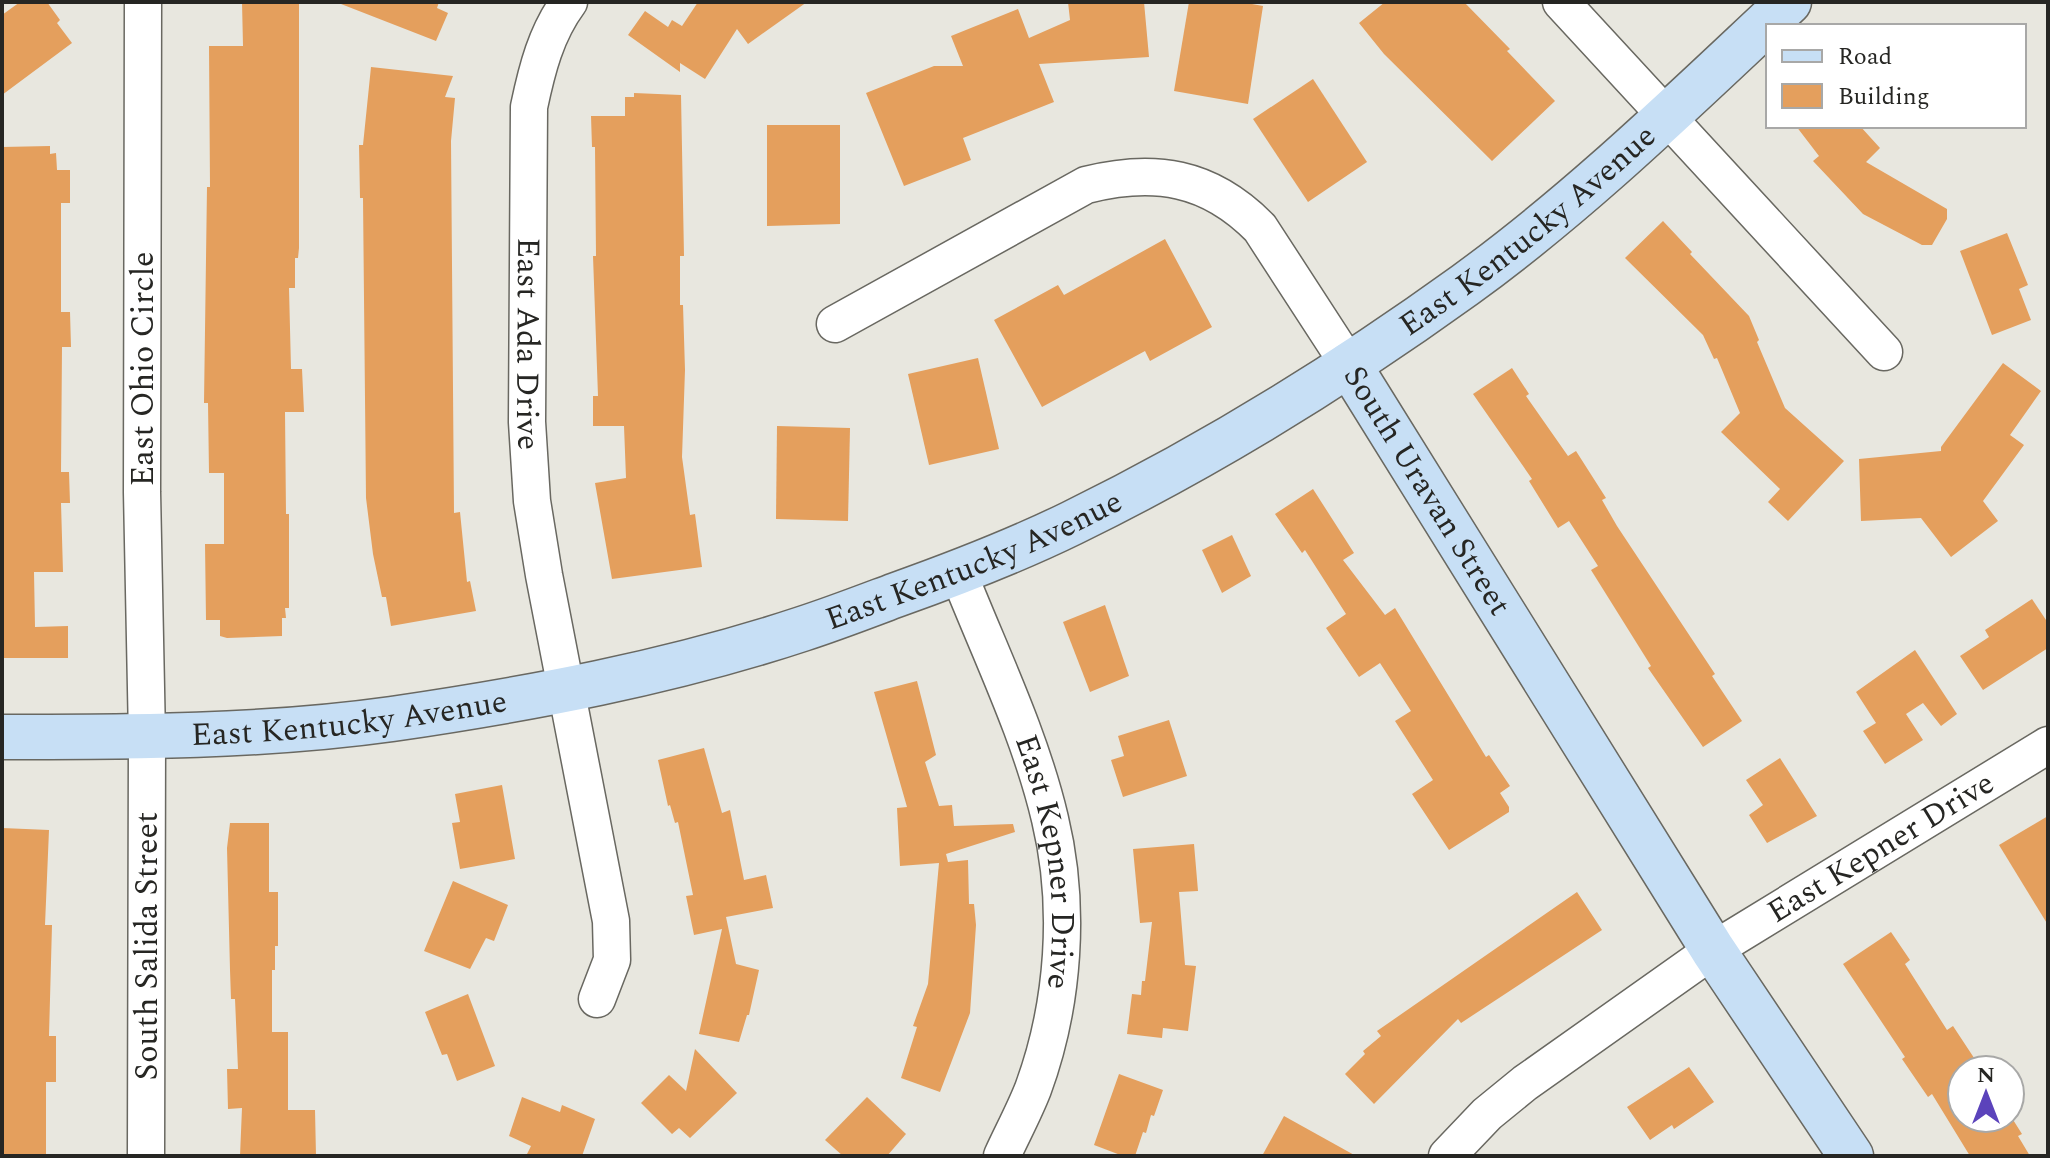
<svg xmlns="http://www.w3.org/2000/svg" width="2050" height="1158" font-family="Spectral,serif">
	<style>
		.building { fill: #e49f5d }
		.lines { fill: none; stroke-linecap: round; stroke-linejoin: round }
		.street-casing { stroke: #696861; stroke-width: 39 }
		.secondary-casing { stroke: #696861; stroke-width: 47 }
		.street { stroke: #fff; stroke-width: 36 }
		.secondary { stroke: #c7dff5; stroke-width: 44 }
		.labels { text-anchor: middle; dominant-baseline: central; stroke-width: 7; stroke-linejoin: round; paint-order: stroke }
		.street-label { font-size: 32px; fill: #262623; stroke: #fff }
	</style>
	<rect width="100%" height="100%" fill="#e8e7df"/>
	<!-- building -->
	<g class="building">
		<polygon points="20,2 47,2 60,20 57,23 72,43 2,95 2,15"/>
		<polygon points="242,2 299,2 299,248 298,258 295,258 295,288 289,288 291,369 302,369 304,412 285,412 286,514 289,514 289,608 285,608 286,618 282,618 282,636 227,638 220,636 220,620 206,620 205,544 224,544 224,473 209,473 208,403 204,403 207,187 210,187 209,46 243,46"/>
		<polygon points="341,2 439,2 437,8 448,13 436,41 341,4"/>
		<polygon points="698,2 807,2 748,44 737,29 705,79 680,63 680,72 628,35 645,11 668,27 672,20 682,26"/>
		<polygon points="1068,2 1144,2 1149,57 1039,64 1054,102 963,138 971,160 904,186 866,93 934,66 963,66 951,36 1018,9 1029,38 1070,20"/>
		<polygon points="1189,2 1241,2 1263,6 1248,104 1174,91"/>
		<polygon points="1385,2 1464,2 1510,49 1507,51 1555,101 1492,161 1384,54 1359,23"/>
		<polygon points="371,67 453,76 445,97 455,98 451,141 454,513 460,512 467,582 470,581 476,611 391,626 386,597 382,597 373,554 366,498 363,198 360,198 359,145 363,145"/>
		<polygon points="1313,79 1367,162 1308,202 1253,119"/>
		<polygon points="634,93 681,95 684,256 680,256 680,305 683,305 685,370 682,457 690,515 695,514 702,567 612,579 595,483 626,478 624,426 593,426 593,396 598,396 593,256 596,256 595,147 592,147 591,116 625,116 625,97 634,97"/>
		<polygon points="767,125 840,125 840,224 767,226"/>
		<polygon points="1796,126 1860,126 1880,148 1866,162 1947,209 1947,219 1932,245 1922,245 1863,214 1813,161 1819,156"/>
		<polygon points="50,146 50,154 56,153 57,170 70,170 70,203 61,203 61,312 70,312 71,347 62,347 61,472 69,472 70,503 61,503 63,572 34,572 35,627 68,626 68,658 2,658 2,147"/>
		<polygon points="1663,221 1692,252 1690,254 1749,316 1759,340 1757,342 1785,408 1844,461 1788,521 1768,502 1780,489 1721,432 1740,413 1717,358 1714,359 1703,335 1625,258"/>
		<polygon points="2007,233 2028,285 2019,289 2031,320 1992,335 1960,251"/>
		<polygon points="1165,239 1212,327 1150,361 1145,351 1042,407 994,320 1058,285 1064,295"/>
		<polygon points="978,358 999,449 929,465 908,374"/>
		<polygon points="2003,363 2041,391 2010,435 2024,445 1983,501 1998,521 1951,557 1921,518 1861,521 1859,459 1941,451 1941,447"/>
		<polygon points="1512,368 1529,394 1526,396 1568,456 1576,451 1606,498 1602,500 1617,526 1715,674 1712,676 1742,721 1703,747 1648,668 1651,666 1591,570 1598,566 1569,521 1558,528 1529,481 1532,479 1473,394"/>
		<polygon points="777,426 850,428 848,521 776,519"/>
		<polygon points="1313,489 1354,553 1343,560 1385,615 1395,608 1486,757 1489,755 1510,786 1500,793 1509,807 1509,812 1449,850 1412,794 1433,780 1395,721 1411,711 1380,663 1359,677 1326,628 1346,614 1305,550 1302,553 1275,514"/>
		<polygon points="1232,535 1251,576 1222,593 1202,550"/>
		<polygon points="2032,599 2048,623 2048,648 1983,690 1960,656 1989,637 1985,630"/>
		<polygon points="1105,605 1129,676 1090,692 1063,622"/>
		<polygon points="1915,650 1957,714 1941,726 1923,703 1906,714 1923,740 1885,764 1863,731 1876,723 1856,692"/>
		<polygon points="917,681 936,755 925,762 939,806 952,805 954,826 1013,824 1015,832 946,854 948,862 968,860 969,904 974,904 976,925 970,1013 940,1092 901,1078 917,1027 913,1026 928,984 939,863 900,866 897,808 907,807 874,692"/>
		<polygon points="1169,720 1187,776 1123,797 1111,760 1124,756 1118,736"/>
		<polygon points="704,748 722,813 730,810 744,880 766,875 773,908 726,917 736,964 759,970 749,1015 747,1015 739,1042 699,1034 722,929 694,935 686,896 693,895 678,822 675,823 670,805 668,806 658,760"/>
		<polygon points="1780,758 1817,816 1767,843 1749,815 1763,805 1746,780"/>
		<polygon points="502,785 515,859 460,869 452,823 460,822 455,794"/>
		<polygon points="2048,816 2048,925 1999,845"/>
		<polygon points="230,823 269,823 269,892 278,892 278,946 275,946 275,970 272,970 272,1032 288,1032 288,1110 315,1110 316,1156 240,1156 242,1108 228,1109 227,1069 238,1069 235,999 231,999 230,970 227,848"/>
		<polygon points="2,828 49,830 45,925 52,925 49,1036 56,1036 56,1082 46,1082 46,1156 2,1156"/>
		<polygon points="1194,844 1198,891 1179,892 1185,965 1196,966 1188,1031 1163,1028 1162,1038 1127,1034 1132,994 1141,995 1142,981 1145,981 1152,922 1140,923 1133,849"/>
		<polygon points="453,881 508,905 494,941 486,938 470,969 424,951"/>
		<polygon points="1577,892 1602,930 1461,1023 1458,1019 1374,1104 1345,1074 1365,1054 1363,1051 1381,1036 1377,1031"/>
		<polygon points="1891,932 1910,960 1905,964 1947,1030 1953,1026 1982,1070 1962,1070 1962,1118 2010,1118 2010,1115 2022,1134 2018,1136 2030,1156 1970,1156 1932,1094 1928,1097 1902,1059 1905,1057 1843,964"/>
		<polygon points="468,994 495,1066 457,1081 447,1054 442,1055 425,1012"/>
		<polygon points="695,1049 737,1093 690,1138 679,1128 672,1134 641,1103 669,1075 686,1091"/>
		<polygon points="1689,1067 1714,1102 1674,1129 1672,1125 1650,1140 1627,1107"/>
		<polygon points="1119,1074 1163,1090 1154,1116 1151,1115 1146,1133 1143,1132 1135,1156 1123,1156 1094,1145"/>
		<polygon points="522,1097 560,1112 562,1105 595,1119 582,1156 526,1156 531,1146 509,1136"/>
		<polygon points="867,1097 906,1134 887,1156 843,1156 825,1140"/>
		<polygon points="1284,1116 1356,1156 1262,1156"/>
	</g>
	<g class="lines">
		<defs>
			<g id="street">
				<polyline points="143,2 142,492 147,737 146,1156"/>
				<path id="s1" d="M569,2C546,33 537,69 529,107L527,422L532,501L544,575L611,921L612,960L597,999"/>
				<polyline points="1561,2 1884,352"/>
				<path d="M835,324L1086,185C1154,168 1209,176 1260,228L1349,365"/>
				<path id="s2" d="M958,572C990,653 1030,734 1050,819C1071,906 1064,1005 1033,1089C1024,1112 1012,1134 1002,1156"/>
				<path id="s3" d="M1447,1156L1487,1114L1525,1083L1713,950L2048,745"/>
			</g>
			<g id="secondary">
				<path id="s4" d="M1349,365L1713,950L1851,1156"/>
				<path id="s5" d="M2,737C132,737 263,737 392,719C529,699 669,673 802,629C833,619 864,607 896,595C955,574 1015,551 1072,523C1207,457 1343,373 1465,285C1581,201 1684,100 1789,2"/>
			</g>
		</defs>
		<!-- street casing -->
		<use href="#street" class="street-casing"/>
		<!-- secondary casing -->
		<use href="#secondary" class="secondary-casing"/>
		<!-- street -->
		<use href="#street" class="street"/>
		<!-- secondary -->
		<use href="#secondary" class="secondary"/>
	</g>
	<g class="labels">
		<!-- street labels -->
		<g class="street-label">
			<text stroke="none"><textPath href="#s5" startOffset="1644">East Kentucky Avenue</textPath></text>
			<text stroke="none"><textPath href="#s1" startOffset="350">East Ada Drive</textPath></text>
			<text transform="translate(143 369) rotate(-90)">East Ohio Circle</text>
			<text stroke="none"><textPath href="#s4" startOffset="148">South Uravan Street</textPath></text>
			<text stroke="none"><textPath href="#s5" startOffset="996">East Kentucky Avenue</textPath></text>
			<text stroke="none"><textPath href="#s5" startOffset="348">East Kentucky Avenue</textPath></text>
			<text stroke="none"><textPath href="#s3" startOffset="534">East Kepner Drive</textPath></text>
			<text stroke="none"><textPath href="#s2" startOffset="306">East Kepner Drive</textPath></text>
			<text transform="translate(147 946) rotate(-90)">South Salida Street</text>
		</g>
	</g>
	<!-- border -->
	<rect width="2050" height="1158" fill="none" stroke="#262623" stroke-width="8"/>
	<!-- legend -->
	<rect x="1766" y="24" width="260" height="104" fill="#ffffff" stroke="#a8a8a7" stroke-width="2"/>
	<rect x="1782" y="50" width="40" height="12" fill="#c7dff5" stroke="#a8a8a7" stroke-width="2"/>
	<text x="1838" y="64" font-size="24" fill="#262623">Road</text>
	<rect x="1782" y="84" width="40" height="24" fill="#e49f5d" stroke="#a8a8a7" stroke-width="2"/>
	<text x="1838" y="104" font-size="24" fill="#262623">Building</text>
	<!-- north arrow -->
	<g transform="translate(1986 1094)"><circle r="38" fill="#ffffff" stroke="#a8a8a7" stroke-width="2"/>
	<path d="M0-6L14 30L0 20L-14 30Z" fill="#5b43bb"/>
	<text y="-12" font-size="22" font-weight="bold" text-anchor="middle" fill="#262623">N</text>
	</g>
</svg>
